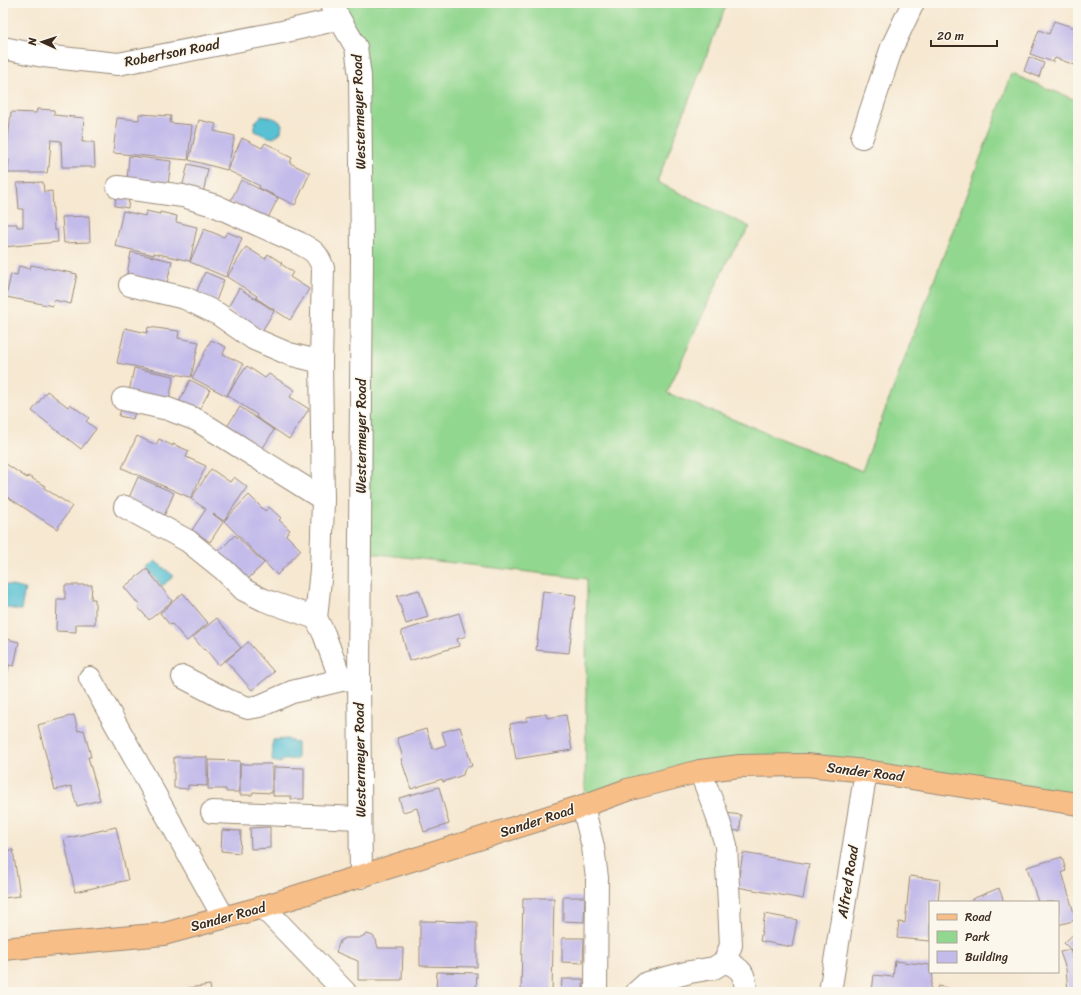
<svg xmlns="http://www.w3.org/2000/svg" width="1081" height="995" font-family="Sriracha,sans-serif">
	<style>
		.green { fill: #92d78f; stroke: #668056 }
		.water { fill: #58c1d4; stroke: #4a7679 }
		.building { fill: #c3bbea }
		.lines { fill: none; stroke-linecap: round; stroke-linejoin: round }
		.minor-casing { stroke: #988978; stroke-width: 24 }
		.major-casing { stroke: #988978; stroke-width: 24 }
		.minor { stroke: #fff; stroke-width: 22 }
		.major { stroke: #f7be87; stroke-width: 22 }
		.labels { text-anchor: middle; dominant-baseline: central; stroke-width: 3; stroke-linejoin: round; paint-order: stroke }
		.street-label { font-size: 14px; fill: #3b2a1e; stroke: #fbf7ec }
	</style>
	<rect width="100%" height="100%" fill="#fbf7ec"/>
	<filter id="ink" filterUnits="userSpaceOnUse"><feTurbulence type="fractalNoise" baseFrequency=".025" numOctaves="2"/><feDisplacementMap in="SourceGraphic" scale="8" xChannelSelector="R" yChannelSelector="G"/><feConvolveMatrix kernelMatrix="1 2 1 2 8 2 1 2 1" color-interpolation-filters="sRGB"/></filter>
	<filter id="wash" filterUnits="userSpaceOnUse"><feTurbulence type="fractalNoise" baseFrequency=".012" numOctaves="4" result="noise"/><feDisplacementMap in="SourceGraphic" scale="16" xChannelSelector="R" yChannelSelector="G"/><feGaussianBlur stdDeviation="0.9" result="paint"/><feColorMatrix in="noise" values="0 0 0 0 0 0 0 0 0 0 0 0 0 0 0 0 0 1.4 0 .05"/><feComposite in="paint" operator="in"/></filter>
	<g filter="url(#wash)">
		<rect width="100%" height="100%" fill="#f6e8d1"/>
		<!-- green -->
		<polygon class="green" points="332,3 727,3 657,182 750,227 728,259 667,393 862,471 1012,74 1078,101 1078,806 741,768 585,807 587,579 362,552 361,74"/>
		<!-- water -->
		<g class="water">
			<path d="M261,116C269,117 276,117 282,124L281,132L274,138L265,136L255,131V122Z"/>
			<polygon points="155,561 174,576 162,586 147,568"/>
			<polygon points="3,584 25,589 21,610 19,610 3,607"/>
			<polygon points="287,739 297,743 297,759 283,760 281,763 272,761 273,740"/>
		</g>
		<g id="blocks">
			<!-- building -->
			<g class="building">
				<polygon points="1054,21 1075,28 1074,32 1078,34 1078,66 1055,58 1053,62 1030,54 1039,30 1049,34"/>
				<polygon points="1029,57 1044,63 1039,77 1024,71"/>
				<polygon points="37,109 54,110 54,115 84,118 82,142 94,142 95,167 62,167 61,141 51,140 49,167 48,167 47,173 8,173 9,160 6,160 11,112 36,113"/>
				<polygon points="139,114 171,116 170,123 192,125 188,160 113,153 117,118 139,120"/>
				<polygon points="199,120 216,124 214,131 235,136 227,170 189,160"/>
				<polygon points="242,138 262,148 265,143 280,150 280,152 292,158 290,163 310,173 295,205 259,188 260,186 227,170"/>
				<polygon points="129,156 171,161 168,185 127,181"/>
				<polygon points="188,164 208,169 203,193 182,188"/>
				<polygon points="241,180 278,198 267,220 230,202"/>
				<polygon points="43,182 44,192 52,191 54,230 57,230 58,242 3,247 3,224 17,224 17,227 23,227 23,209 19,209 17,183"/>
				<polygon points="116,195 129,197 128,208 115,206"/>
				<polygon points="123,211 145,216 146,211 160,214 160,212 177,216 176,222 197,227 190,261 154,253 154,255 115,246"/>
				<polygon points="89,216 90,242 64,243 62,217"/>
				<polygon points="204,229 224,237 227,232 242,238 226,277 190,262"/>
				<polygon points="246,247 265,259 268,254 282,263 281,264 293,272 290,277 309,289 290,320 256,298 257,296 227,277"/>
				<polygon points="131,252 172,261 167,283 127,274"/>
				<polygon points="31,265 77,274 71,304 54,300 53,306 6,297 11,274 17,275 19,266 30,269"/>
				<polygon points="205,272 224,280 216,301 196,293"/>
				<polygon points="239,288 274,311 262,331 227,309"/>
				<polygon points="148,327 179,331 178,338 199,342 191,377 117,363 125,328 147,333"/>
				<polygon points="211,340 226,347 223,354 243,364 227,396 192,378"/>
				<polygon points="247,366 265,378 269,374 295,390 290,397 309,409 289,439 256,417 257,415 227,395"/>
				<polygon points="134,368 174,376 169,400 129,392"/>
				<polygon points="190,380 210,390 198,412 179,402"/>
				<polygon points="47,391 68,407 70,404 89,418 86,421 96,429 81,449 32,411"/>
				<polygon points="122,405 136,409 133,419 119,416"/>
				<polygon points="240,407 274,430 261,451 226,428"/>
				<polygon points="137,436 156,445 159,439 173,446 173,444 189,451 186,457 206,466 191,498 122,468"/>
				<polygon points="6,464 27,478 28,476 45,486 44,488 72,506 57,529 3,494 3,469"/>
				<polygon points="211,469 230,482 234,477 247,487 224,521 249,495 265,511 269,507 281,518 279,520 290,530 286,535 301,550 277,575 224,521 213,514 223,522 210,542 192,530 206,509 191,499"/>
				<polygon points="138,477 174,493 164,516 128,500"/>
				<polygon points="235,535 264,563 246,581 217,553"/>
				<polygon points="147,569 172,601 149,620 138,607 140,606 124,587"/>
				<polygon points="65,585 92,585 91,599 95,599 95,624 76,624 76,632 56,631 57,599 65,599"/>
				<polygon points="419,590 428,617 406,624 397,596"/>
				<polygon points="543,591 576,595 569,653 536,650"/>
				<polygon points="183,593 208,623 187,641 172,624 170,625 160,613"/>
				<polygon points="459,613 466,636 457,639 459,646 409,661 401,631"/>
				<polygon points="217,618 241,648 219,665 205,649 204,650 193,637"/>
				<polygon points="3,638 19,642 14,666 9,665 5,684 3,684"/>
				<polygon points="248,642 274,672 252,690 226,661"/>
				<polygon points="546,714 547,718 566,715 572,750 516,759 510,724 527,721 527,717"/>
				<polygon points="74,715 78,731 84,730 91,757 88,757 100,800 77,806 71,786 55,790 38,725"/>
				<polygon points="460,727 472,766 465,768 463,775 443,782 442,779 411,789 401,759 403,758 397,738 426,729 433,749 446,745 442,732"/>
				<polygon points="174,757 207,757 207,786 188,785 188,789 174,788"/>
				<polygon points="209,760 240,761 239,792 226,792 226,789 208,789"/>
				<polygon points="240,764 272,764 272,793 253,792 252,795 240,795"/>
				<polygon points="274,767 304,768 304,799 291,799 291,796 273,796"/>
				<polygon points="439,787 449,824 424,832 417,808 403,812 399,798"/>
				<polygon points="725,813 741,815 740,831 723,830"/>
				<polygon points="116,827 128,880 75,892 64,839"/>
				<polygon points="270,827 270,848 251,849 250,828"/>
				<polygon points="222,830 241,831 240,853 221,851"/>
				<polygon points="13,850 20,896 3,898 3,851"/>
				<polygon points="743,853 809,864 803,899 737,887"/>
				<polygon points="1062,857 1066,871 1062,872 1076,920 1058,925 1058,902 1038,902 1027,867"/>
				<polygon points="910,876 940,880 938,902 930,902 930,941 897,938 899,922 905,923"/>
				<polygon points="999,888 1004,902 973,902 972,899"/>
				<polygon points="563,897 585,897 584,922 563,921"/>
				<polygon points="523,898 554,898 552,992 521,992"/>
				<polygon points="765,914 797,920 792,947 760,941"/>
				<polygon points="420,921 477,922 477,967 420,966"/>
				<polygon points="1078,930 1078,957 1064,943"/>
				<polygon points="367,934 373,936 376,940 378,948 403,948 402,980 358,980 358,961 336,952 340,941 345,938 359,938"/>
				<polygon points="562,938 584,938 583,963 562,962"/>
				<polygon points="1070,950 1076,966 1078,990 1068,991 1066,969 1060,952"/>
				<polygon points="895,961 930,965 930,972 933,972 930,992 872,992 874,975 893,977"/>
				<polygon points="437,972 477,973 476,991 436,991"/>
				<polygon points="562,979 583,979 583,992 561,992"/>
				<polygon points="210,985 211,992 189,992 188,988"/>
				<polygon points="938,986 948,988 947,992 936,992"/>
			</g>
		</g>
	</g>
	<g filter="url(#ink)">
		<use href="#blocks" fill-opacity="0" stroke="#988978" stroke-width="1"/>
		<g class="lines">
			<defs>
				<g id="minor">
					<polyline points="330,3 356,47 360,76 362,251 359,678 361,877"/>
					<polyline points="3,48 43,56 118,64 282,32 339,19"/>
					<polyline points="862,137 892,47 913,3"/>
					<path d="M118,187L183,196L216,206L299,243C314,251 317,252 323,268L321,362L323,499L321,570L316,618"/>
					<polyline points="130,285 185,298 218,314 254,339 289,354 321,362"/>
					<polyline points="123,399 168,409 197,420 323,499"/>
					<polyline points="125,507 188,541 224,570 244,590 264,600 316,618 324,634 341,680 359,678"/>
					<polyline points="183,677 227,700 248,708 260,706 292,692 341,680"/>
					<polyline points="90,678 224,918"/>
					<polyline points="583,806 593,847 597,878 596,992"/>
					<polyline points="212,812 360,818"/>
					<polyline points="263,907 345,992"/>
					<path d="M725,961C742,969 745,973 746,992"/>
					<polyline points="637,992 647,983 690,972 714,968 725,961 731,945 726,845 716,812 700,771"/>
					<polyline points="830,992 866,771"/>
				</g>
				<polyline id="major" points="3,949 164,934 263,907 583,806 627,790 700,771 740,766 806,765 866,771 1078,804"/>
			</defs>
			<!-- minor casing -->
			<use href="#minor" class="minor-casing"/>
			<!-- major casing -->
			<use href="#major" class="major-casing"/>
			<!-- minor -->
			<use href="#minor" class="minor"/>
			<!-- major -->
			<use href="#major" class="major"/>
		</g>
	</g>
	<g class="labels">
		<!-- street labels -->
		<g class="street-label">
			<text transform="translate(172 53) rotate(-11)">Robertson Road</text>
			<text transform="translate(359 112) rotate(-92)">Westermeyer Road</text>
			<text transform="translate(361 436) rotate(-90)">Westermeyer Road</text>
			<text transform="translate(360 760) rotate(-91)">Westermeyer Road</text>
			<text transform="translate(865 772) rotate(7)">Sander Road</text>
			<text transform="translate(537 821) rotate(-18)">Sander Road</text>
			<text transform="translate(848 882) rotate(-81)">Alfred Road</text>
			<text transform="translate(228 917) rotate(-15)">Sander Road</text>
		</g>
	</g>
	<!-- margin -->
	<rect width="1081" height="995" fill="none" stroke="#fbf7ec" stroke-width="16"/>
	<!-- legend -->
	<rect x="929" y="901" width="130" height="72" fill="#fbf7ec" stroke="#aea59a"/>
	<rect x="937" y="914" width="20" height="6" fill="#f7be87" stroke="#aea59a"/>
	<text x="965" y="921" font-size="12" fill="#3b2a1e">Road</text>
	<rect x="937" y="931" width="20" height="12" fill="#92d78f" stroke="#aea59a"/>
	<text x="965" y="941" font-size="12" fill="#3b2a1e">Park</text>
	<rect x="937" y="951" width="20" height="12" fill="#c3bbea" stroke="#aea59a"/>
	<text x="965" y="961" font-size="12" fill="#3b2a1e">Building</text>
	<!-- north arrow -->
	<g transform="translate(42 42) rotate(273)" stroke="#fbf7ec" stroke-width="3" paint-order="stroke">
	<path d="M0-3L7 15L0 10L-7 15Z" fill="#3b2a1e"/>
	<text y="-6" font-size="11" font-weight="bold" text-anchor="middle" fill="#3b2a1e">N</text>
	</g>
	<!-- scale -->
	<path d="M931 40v6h66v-6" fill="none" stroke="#3b2a1e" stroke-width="2"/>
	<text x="937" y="40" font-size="12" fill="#3b2a1e" stroke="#fbf7ec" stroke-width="3" paint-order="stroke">20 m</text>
</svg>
